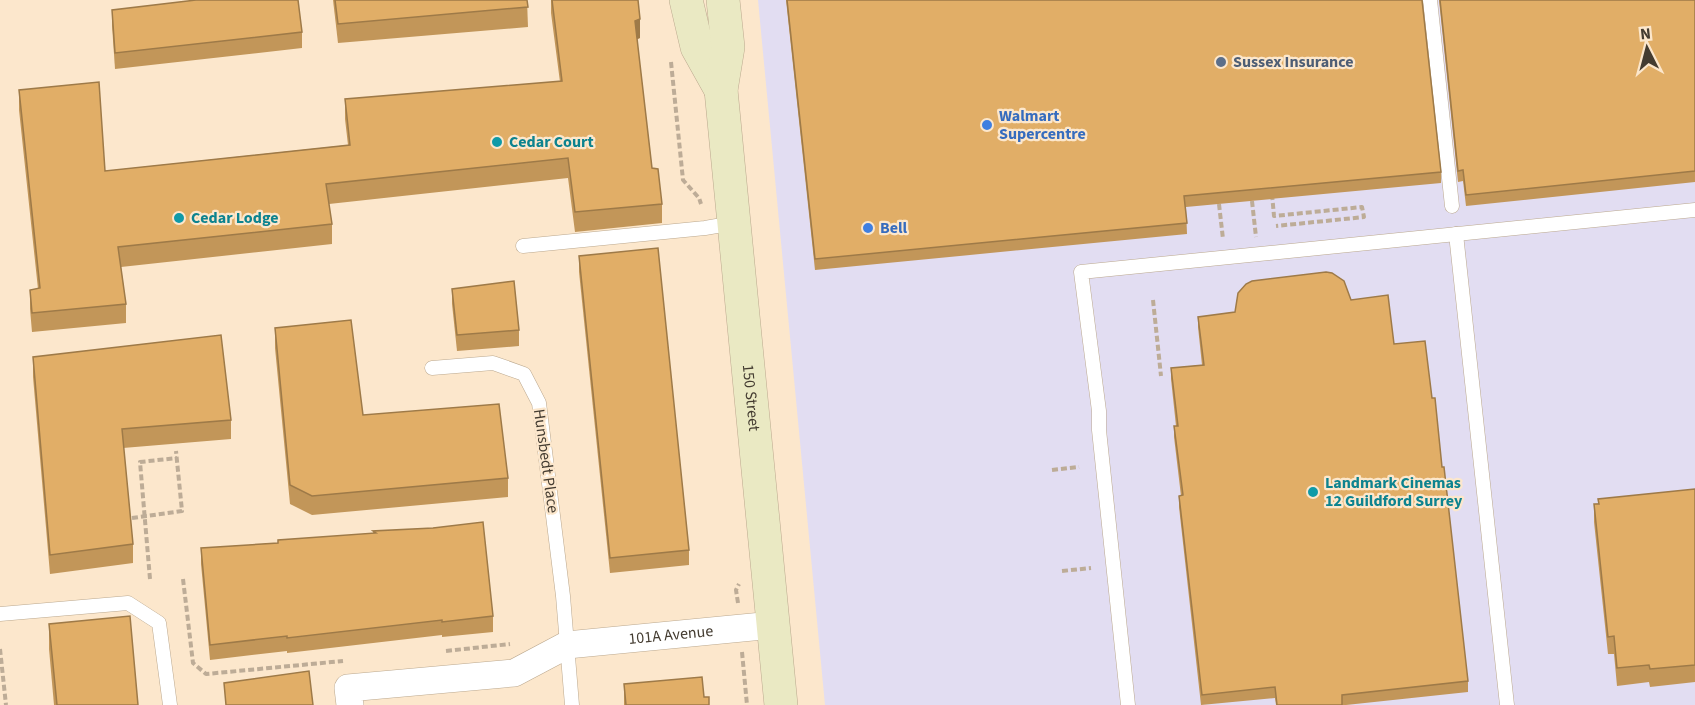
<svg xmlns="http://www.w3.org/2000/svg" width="1695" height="705" font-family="'Source Sans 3',sans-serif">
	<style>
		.commercial { fill: #e2ddf2 }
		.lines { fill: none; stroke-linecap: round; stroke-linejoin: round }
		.service-casing { stroke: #bba88e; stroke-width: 15 }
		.minor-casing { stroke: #bba88e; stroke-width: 28 }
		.secondary-casing { stroke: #bba88e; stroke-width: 34 }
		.path { stroke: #bdac97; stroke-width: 4; stroke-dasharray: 6 3; stroke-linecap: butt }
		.service { stroke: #fff; stroke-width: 14 }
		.minor { stroke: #fff; stroke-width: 27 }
		.secondary { stroke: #eae9c3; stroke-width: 33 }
		.wall { fill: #c29659 }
		.shaded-wall { fill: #9e7a48 }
		.building { fill: #e1ae67; stroke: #9e7a48; stroke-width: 1.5 }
		.service-dot { fill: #5c6f8a; stroke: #fce7cc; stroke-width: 2 }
		.shop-dot { fill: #3f7fe0; stroke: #fce7cc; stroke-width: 2 }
		.culture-dot { fill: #0f9aa8; stroke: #fce7cc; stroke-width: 2 }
		.labels { text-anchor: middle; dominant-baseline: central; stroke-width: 4.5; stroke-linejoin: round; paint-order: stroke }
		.service-label { font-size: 16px; font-weight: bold; fill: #4e5e75; stroke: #fce7cc; text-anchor: start }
		.shop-label { font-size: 16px; font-weight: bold; fill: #366cbe; stroke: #fce7cc; text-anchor: start }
		.culture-label { font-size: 16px; font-weight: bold; fill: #0d838f; stroke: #fce7cc; text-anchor: start }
		.street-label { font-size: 16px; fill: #443c31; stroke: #fce7cc }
	</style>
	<rect width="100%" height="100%" fill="#fce7cc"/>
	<!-- commercial -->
	<polygon class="commercial" points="758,0 1695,0 1695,705 825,705"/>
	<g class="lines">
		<defs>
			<g id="service">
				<polyline points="1430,0 1452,206"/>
				<polyline points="1456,234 1507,705"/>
				<polyline points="523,246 705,228 734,223"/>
				<polyline points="432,368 493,363 524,374 539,403 563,596 572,705"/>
				<polyline points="0,614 128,603 159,623 170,705"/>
				<polyline points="1128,705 1099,430 1099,411 1081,272 1695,210"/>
			</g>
			<g id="minor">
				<path id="s1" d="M350,705L348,688L514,673L567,645L773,625"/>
			</g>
			<g id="secondary">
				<polyline points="686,0 697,47 721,90"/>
				<path id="s2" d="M723,0L728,47L721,90L781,705"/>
			</g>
		</defs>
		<!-- service casing -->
		<use href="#service" class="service-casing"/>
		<!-- minor casing -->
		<use href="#minor" class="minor-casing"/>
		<!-- secondary casing -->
		<use href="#secondary" class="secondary-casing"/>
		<!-- path -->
		<g class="path">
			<polyline points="671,62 683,180 699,198 701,204"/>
			<polyline points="1272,194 1274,216 1362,207 1364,217 1276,226"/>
			<polyline points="1252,201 1256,237"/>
			<polyline points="1219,204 1223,239"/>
			<polyline points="1153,300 1161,376"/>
			<polyline points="1052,470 1079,467"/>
			<polyline points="132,518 182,511 176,451"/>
			<polyline points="1062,571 1091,568"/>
			<polyline points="150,579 140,462 177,458"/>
			<polyline points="183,579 193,663 206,674 343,661"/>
			<polyline points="738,603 736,590 739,584"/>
			<polyline points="0,649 6,705"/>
			<polyline points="446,651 510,644"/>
			<polyline points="742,652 747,705"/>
		</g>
		<!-- service -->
		<use href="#service" class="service"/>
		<!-- minor -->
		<use href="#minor" class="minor"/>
		<!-- secondary -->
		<use href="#secondary" class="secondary"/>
	</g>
	<!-- wall -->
	<g class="wall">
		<polygon points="333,0 527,0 528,27 338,43"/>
		<polygon points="551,0 638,0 640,38 637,39 652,168 662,204 662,223 575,232 568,178 329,204 332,224 332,244 121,267 126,304 126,323 32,332 30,309 30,290 38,289 19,110 19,90 105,171 348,145 345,119 345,99 560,82 551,13"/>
		<polygon points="786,0 1422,0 1441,172 1441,183 1186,207 1187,234 815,270"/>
		<polygon points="1439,0 1695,0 1695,182 1466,206 1463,181 1458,182"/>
		<polygon points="112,10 302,32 302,48 115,69 112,25"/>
		<polygon points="579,256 689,550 689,565 610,573 579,272"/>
		<polygon points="452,289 519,330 519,346 457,351 452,304"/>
		<polygon points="1351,300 1394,344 1432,398 1442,467 1468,681 1468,692 1346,705 1276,705 1275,698 1201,705 1179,507 1179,496 1181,496 1174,437 1174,426 1176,426 1171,379 1171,368 1202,365 1198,327 1198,317"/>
		<polygon points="275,328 363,415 508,478 508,497 312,515 290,504 275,348"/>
		<polygon points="33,357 231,420 231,439 123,448 133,544 133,563 50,574 33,377"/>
		<polygon points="1695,489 1695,682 1650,687 1649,682 1617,686 1614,654 1608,654 1594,522 1594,504"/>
		<polygon points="373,531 493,616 493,632 442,637 442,635 287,653 287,651 210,660 201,564 201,548 278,543 373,533"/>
		<polygon points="49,624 138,705 54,705 49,649"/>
		<polygon points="624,684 704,697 709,705 624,705"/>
	</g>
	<!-- shaded-wall -->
	<polygon class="shaded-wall" points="640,19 640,38 635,40 635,21"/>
	<!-- building -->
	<g class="building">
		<polygon points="196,0 298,0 302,32 115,53 112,10"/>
		<polygon points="335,0 527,0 528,7 338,24"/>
		<polygon points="552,0 638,0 640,19 635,21 652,168 658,169 662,204 575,212 568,158 326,184 332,224 118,247 126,304 32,313 30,290 40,288 19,90 99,82 105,171 350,145 345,99 562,81"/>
		<polygon points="787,0 1422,0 1441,172 1184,196 1187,223 815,259"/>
		<polygon points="1440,0 1695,0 1695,171 1466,195 1463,170 1458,171"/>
		<polygon points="658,248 689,550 610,558 579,256"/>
		<polygon points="1326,272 1332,273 1344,281 1351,300 1388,295 1394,344 1425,341 1432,398 1435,398 1442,467 1444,467 1468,681 1342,695 1342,705 1277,705 1275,687 1202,695 1179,496 1183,495 1174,426 1178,426 1171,368 1204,365 1198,317 1235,312 1238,293 1246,284 1252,281"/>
		<polygon points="514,281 519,330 457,335 452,289"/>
		<polygon points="351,320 363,415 499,404 508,478 312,496 290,485 275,328"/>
		<polygon points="221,335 231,420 122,429 133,544 50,555 33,357"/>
		<polygon points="1695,489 1695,665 1650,669 1649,665 1617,668 1614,636 1608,637 1594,504 1599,504 1598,499"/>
		<polygon points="483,522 493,616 442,622 442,620 287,638 287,636 210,645 201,548 278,543 278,540 376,533 373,531 433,528"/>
		<polygon points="130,616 138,705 57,705 49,624"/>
		<polygon points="309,671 313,705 226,705 224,683"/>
		<polygon points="702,677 704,697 709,697 709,705 626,705 624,684"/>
	</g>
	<!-- markers -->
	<circle class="service-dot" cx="1221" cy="62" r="6"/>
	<g class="shop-dot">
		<circle cx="987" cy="125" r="6"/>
		<circle cx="868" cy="228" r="6"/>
	</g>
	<g class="culture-dot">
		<circle cx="497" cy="142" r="6"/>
		<circle cx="179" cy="218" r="6"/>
		<circle cx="1313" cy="492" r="6"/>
	</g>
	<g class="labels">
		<!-- service labels -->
		<g class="service-label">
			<text x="1233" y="62">Sussex Insurance</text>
		</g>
		<!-- shop labels -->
		<g class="shop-label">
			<text x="999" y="116">Walmart<tspan x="999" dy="18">Supercentre</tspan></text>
			<text x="880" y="228">Bell</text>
		</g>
		<!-- culture labels -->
		<g class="culture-label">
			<text x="509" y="142">Cedar Court</text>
			<text x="191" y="218">Cedar Lodge</text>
			<text x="1325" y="483">Landmark Cinemas<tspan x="1325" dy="18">12 Guildford Surrey</tspan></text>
		</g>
		<!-- street labels -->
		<g class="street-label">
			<text stroke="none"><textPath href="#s2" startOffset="400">150 Street</textPath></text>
			<text transform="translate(546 461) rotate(82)">Hunsbedt Place</text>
			<text stroke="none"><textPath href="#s1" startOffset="348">101A Avenue</textPath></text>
		</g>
	</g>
	<!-- north arrow -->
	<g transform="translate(1647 48) rotate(354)" stroke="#fce7cc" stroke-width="4.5" paint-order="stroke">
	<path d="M0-4.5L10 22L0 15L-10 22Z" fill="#443c31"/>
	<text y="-9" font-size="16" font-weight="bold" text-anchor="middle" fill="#443c31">N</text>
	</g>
</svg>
